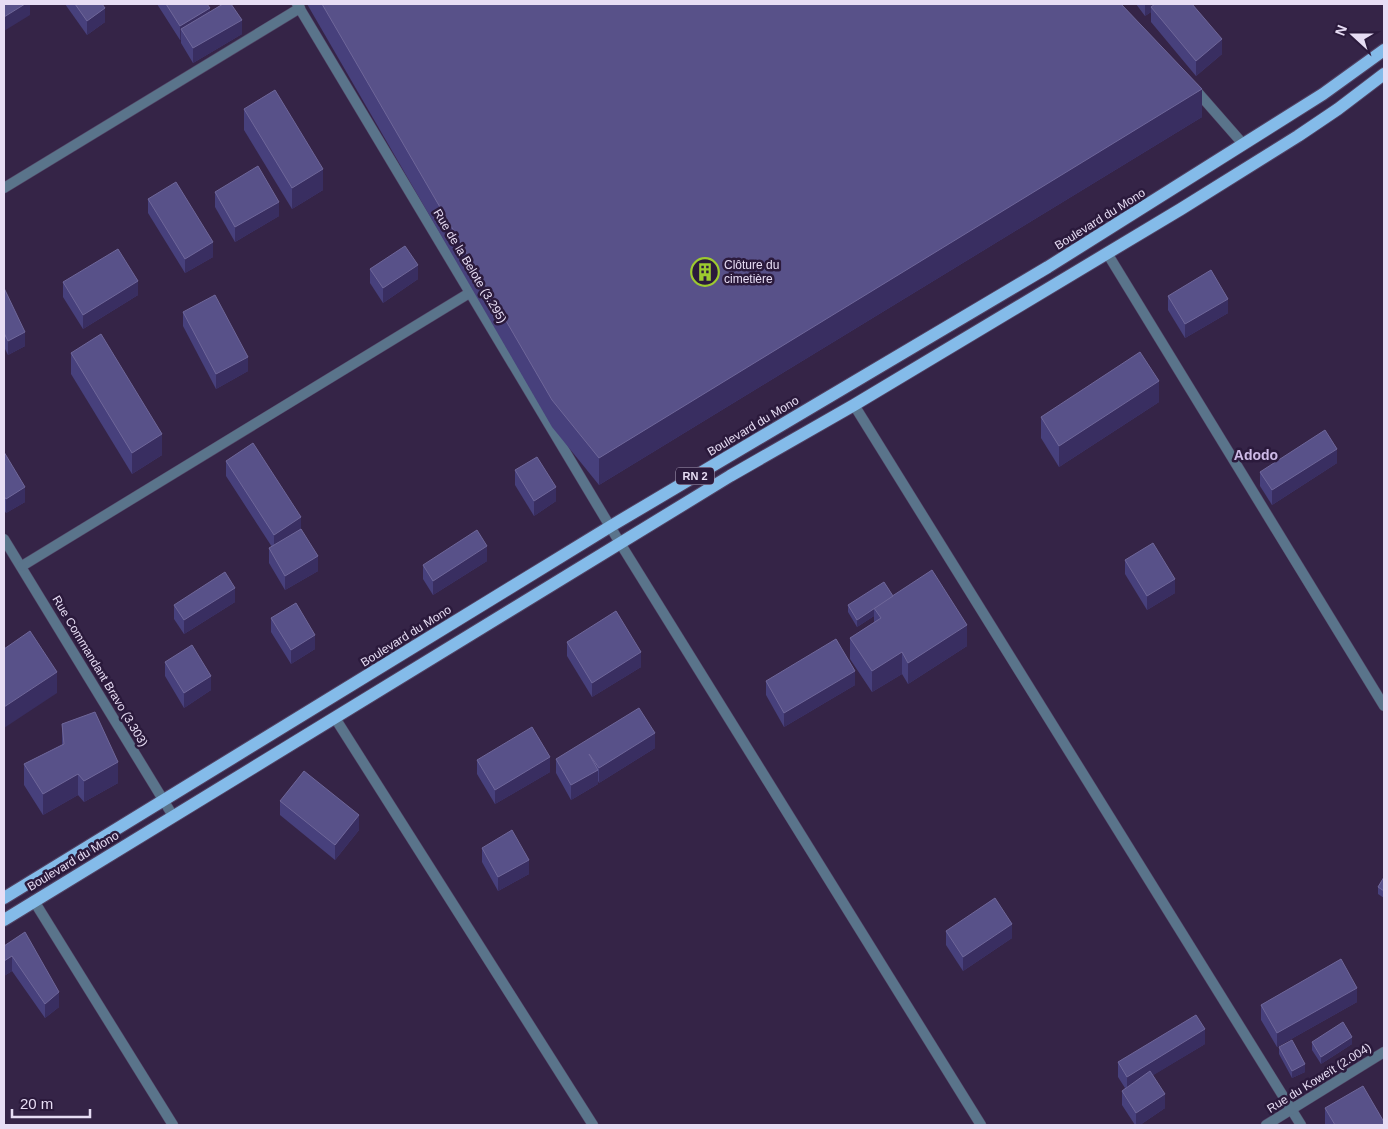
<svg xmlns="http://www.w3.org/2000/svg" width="1388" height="1129" font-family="Helvetica,sans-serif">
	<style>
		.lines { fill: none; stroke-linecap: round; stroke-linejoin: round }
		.street-casing { stroke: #514263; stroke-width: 11 }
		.primary-casing { stroke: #514263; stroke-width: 14 }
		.street { stroke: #5a748b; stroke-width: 10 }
		.primary { stroke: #84bbe9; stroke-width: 12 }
		.wall { fill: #47407c }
		.shaded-wall { fill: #392e61 }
		.building { fill: #585189; stroke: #6f679a }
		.labels { text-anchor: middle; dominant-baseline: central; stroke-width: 5; stroke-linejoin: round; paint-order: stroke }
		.shield { fill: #2b1a3c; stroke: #afa2bd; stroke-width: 1 }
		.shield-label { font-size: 11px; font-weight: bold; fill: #e7ddf4 }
		.street-label { font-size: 12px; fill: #e7ddf4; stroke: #2b1a3c }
		.poi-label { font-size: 12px; fill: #e7ddf4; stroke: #2b1a3c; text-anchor: start }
		.neighbourhood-label { font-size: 14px; font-weight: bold; fill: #cebae7; stroke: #2b1a3c }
	</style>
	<rect width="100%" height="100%" fill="#352447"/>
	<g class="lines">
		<defs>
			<g id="street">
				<polyline points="297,4 620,543 981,1125"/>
				<polyline points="1194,88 1243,144"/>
				<polyline points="4,188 300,8"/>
				<polyline points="1107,253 1384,706"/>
				<polyline points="854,405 1301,1125"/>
				<polyline points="4,539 173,816"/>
				<polyline points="22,566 471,292"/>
				<polyline points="335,718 593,1125"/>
				<polyline points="34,901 173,1125"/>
				<polyline points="1266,1125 1384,1052"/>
			</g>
			<g id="primary">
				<polyline points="4,898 611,526 1048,267 1323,94 1384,50"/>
				<polyline points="4,920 730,476 854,405 1181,209 1298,136 1338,109 1384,74"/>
			</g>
		</defs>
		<!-- street casing -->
		<use href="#street" class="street-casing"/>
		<!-- primary casing -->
		<use href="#primary" class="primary-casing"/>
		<!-- street -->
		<use href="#street" class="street"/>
		<!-- primary -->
		<use href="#primary" class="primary"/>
	</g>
	<!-- wall -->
	<g class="wall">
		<polygon points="65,4 102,4 105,22 87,35"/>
		<polygon points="157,4 207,4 210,12 242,34 193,63 181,43 181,40 180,40"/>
		<polygon points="307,4 1121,4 1202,117 599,485 552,427"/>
		<polygon points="1136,4 1192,4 1222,54 1196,76 1151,22 1151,12 1145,16"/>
		<polygon points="244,109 323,190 292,209 244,130"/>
		<polygon points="215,192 279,216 235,242 215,207"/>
		<polygon points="148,199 213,257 185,273 148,213"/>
		<polygon points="370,269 418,279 383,303 370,283"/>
		<polygon points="63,282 138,295 83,329 63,297"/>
		<polygon points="4,288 25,346 8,355 4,347"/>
		<polygon points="1168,296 1228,313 1185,338 1168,310"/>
		<polygon points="183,312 248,371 216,389 183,326"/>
		<polygon points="71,353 162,455 132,474 71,374"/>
		<polygon points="1159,402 1059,467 1041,438 1041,417"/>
		<polygon points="4,452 25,502 6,513 4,510"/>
		<polygon points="226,461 301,529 318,571 285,590 269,563 269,548 272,547 226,476"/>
		<polygon points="1337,463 1272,505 1260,486 1260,472"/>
		<polygon points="515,470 556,501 534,516 515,485"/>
		<polygon points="1125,560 1175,593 1147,610 1125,574"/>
		<polygon points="487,561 433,595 423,579 423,565"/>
		<polygon points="893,596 967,646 908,684 902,674 872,692 850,659 850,638 874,622 874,616 857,627 848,612 848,605"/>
		<polygon points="235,602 184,634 174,619 174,605"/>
		<polygon points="271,618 315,649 291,664 271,632"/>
		<polygon points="567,642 641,667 592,697 567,656"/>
		<polygon points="165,662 211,690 184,708 165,676"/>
		<polygon points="766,681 855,685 784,727 766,695"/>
		<polygon points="62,724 118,783 84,802 78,795 43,815 24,785 24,764 62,745"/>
		<polygon points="655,748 599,783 598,781 598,784 571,800 556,773 556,759"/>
		<polygon points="477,760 550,772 495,804 477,774"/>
		<polygon points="280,801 359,830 335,860 280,815"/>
		<polygon points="482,848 529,874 498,891 482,862"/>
		<polygon points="1384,877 1384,898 1378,894 1378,887"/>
		<polygon points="946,931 1012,938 963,971 946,945"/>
		<polygon points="4,946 59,1007 45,1018 12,971 4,976"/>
		<polygon points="1357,1002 1277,1047 1261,1020 1261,1005"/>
		<polygon points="1312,1042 1352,1044 1321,1064 1312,1050"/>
		<polygon points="1205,1044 1153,1075 1165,1108 1140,1125 1135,1125 1122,1105 1122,1091 1125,1088 1118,1077 1118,1062"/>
		<polygon points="1279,1047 1305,1072 1292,1078 1279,1054"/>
		<polygon points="1325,1108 1384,1125 1325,1125"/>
	</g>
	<!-- shaded-wall -->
	<g class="shaded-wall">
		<polygon points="25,4 30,4 30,15 4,31 4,17"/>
		<polygon points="1145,4 1161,4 1151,7 1151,12 1145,16"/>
		<polygon points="105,8 105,22 87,35 87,21"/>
		<polygon points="210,8 210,22 181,29 181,40 180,40 180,26"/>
		<polygon points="242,20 242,34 193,63 193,48"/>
		<polygon points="1222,39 1222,54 1196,76 1196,61"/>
		<polygon points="1202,89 1202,117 599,485 599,458"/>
		<polygon points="323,169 323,190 292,209 292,188"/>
		<polygon points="279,202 279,216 235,242 235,227"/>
		<polygon points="213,242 213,257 185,273 185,259"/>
		<polygon points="418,265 418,279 383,303 383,288"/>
		<polygon points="138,281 138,295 83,329 83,315"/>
		<polygon points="1228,299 1228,313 1185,338 1185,324"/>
		<polygon points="25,332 25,346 8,355 8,341"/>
		<polygon points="248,357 248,371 216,389 216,374"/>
		<polygon points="1159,381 1159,402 1059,467 1059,446"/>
		<polygon points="162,434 162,455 132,474 132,453"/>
		<polygon points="1337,449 1337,463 1272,505 1272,490"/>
		<polygon points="25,487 25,502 6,513 6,499"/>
		<polygon points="556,487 556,501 534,516 534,501"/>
		<polygon points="301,517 301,531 274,549 274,535"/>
		<polygon points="487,546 487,561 433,595 433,581"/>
		<polygon points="318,556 318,571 285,590 285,576"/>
		<polygon points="1175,579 1175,593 1147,610 1147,596"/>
		<polygon points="235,588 235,602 184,634 184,620"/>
		<polygon points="874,609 874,616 857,627 857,620"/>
		<polygon points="967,625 967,646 908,684 908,663"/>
		<polygon points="315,635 315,649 291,664 291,650"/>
		<polygon points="641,652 641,667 592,697 592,683"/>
		<polygon points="902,652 902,674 872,692 872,671"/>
		<polygon points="855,671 855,685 784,727 784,713"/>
		<polygon points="57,672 57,693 4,728 4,707"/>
		<polygon points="211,676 211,690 184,708 184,693"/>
		<polygon points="655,733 655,748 599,783 599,768"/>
		<polygon points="550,757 550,772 495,804 495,790"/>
		<polygon points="118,762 118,783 84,802 84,781"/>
		<polygon points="598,770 598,784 571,800 571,785"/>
		<polygon points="78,774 78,795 43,815 43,794"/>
		<polygon points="359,815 359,830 335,860 335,845"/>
		<polygon points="529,860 529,874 498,891 498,877"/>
		<polygon points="1012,924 1012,938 963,971 963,957"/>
		<polygon points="12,956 12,971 4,976 4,961"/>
		<polygon points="1357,988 1357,1002 1277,1047 1277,1033"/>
		<polygon points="59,992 59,1007 45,1018 45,1004"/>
		<polygon points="1205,1029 1205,1044 1127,1091 1127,1077"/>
		<polygon points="1352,1037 1352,1044 1321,1064 1321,1057"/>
		<polygon points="1305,1064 1305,1072 1292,1078 1292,1071"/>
		<polygon points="1165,1094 1165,1108 1140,1125 1136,1125 1136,1113"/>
	</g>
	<!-- building -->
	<g class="building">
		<polygon points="4,4 25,4 4,17"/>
		<polygon points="75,4 102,4 105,8 87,21"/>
		<polygon points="166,4 207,4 210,8 180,26"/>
		<polygon points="223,4 231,4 242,20 193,48 181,29"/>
		<polygon points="322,4 1121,4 1202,89 599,458 552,400"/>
		<polygon points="1155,4 1192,4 1222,39 1196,61 1151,7"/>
		<polygon points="275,90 323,169 292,188 244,109"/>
		<polygon points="258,166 279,202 235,227 215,192"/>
		<polygon points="176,182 213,242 185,259 148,199"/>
		<polygon points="405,246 418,265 383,288 370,269"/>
		<polygon points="118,249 138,281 83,315 63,282"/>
		<polygon points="1211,270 1228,299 1185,324 1168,296"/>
		<polygon points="4,288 25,332 8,341 4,333"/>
		<polygon points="215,295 248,357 216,374 183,312"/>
		<polygon points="101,334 162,434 132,453 71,353"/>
		<polygon points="1140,352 1159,381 1059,446 1041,417"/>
		<polygon points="1325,430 1337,449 1272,490 1260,472"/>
		<polygon points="253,443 301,517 274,535 226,461"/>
		<polygon points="4,452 25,487 6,499 4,496"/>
		<polygon points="537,457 556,487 534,501 515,470"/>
		<polygon points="301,529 318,556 285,576 269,548"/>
		<polygon points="477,530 487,546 433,581 423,565"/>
		<polygon points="1153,543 1175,579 1147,596 1125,560"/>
		<polygon points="932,570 967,625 908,663 902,652 872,671 850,638 881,618 874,608"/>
		<polygon points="225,572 235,588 184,620 174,605"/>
		<polygon points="884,582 893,596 857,620 848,605"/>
		<polygon points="296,603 315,635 291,650 271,618"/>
		<polygon points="616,611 641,652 592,683 567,642"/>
		<polygon points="30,631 57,672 4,707 4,649"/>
		<polygon points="836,639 855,671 784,713 766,681"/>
		<polygon points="192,645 211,676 184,693 165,662"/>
		<polygon points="639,708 655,733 599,768 589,754 598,770 571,785 556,759"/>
		<polygon points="95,712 118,762 84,781 78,774 43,794 24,764 64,744 62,724"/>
		<polygon points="532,727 550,757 495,790 477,760"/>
		<polygon points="304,771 359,815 335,845 280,801"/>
		<polygon points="512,830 529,860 498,877 482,848"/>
		<polygon points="1384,877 1384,891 1378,887"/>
		<polygon points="995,898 1012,924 963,957 946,931"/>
		<polygon points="25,932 59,992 45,1004 12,956 4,961 4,946"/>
		<polygon points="1341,959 1357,988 1277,1033 1261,1005"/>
		<polygon points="1196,1015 1205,1029 1127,1077 1118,1062"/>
		<polygon points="1343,1022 1352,1037 1321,1057 1312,1042"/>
		<polygon points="1292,1040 1305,1064 1292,1071 1279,1047"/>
		<polygon points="1150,1071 1165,1094 1136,1113 1122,1091"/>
		<polygon points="1363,1086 1384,1122 1384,1125 1335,1125 1325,1108"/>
	</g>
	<!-- icons -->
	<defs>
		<symbol id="building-ring" viewBox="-11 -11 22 22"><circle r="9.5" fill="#2b1a3c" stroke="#9dca2f" stroke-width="1.5"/><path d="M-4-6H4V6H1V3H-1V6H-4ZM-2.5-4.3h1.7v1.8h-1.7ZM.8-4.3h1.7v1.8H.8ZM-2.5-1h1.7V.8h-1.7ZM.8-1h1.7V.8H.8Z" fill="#9dca2f"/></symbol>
	</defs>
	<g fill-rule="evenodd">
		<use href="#building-ring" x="689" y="256" width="32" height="32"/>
	</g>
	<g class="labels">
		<!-- shield labels -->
		<rect class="shield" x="676" y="467.5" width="38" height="17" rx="4"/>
		<g class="shield-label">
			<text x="695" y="476">RN 2</text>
		</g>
		<!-- street labels -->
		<g class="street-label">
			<text transform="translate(1100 219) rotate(-32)">Boulevard du Mono</text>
			<text transform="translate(470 266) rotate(59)">Rue de la Belote (3.295)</text>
			<text transform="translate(753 426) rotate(-31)">Boulevard du Mono</text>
			<text transform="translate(406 636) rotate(-32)">Boulevard du Mono</text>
			<text transform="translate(100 671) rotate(59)">Rue Commandant Bravo (3.303)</text>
			<text transform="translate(73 861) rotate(-31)">Boulevard du Mono</text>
			<text transform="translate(1319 1078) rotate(-32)">Rue du Koweït (2.004)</text>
		</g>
		<!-- poi labels -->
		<g class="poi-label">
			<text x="724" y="265">Clôture du<tspan x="724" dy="14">cimetière</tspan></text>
		</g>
		<!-- neighbourhood labels -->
		<g class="neighbourhood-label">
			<text x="1256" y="455">Adodo</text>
		</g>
	</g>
	<!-- border -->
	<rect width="1388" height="1129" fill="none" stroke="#e7ddf4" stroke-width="10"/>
	<!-- north arrow -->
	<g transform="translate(1353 35) rotate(291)" stroke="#2b1a3c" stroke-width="4" paint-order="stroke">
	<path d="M0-4L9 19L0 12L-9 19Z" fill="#e7ddf4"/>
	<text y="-8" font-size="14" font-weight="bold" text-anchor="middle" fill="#e7ddf4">N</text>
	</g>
	<!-- scale -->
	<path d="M12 1109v8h78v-8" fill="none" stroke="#e7ddf4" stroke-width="2.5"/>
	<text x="20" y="1109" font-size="15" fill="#e7ddf4" stroke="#2b1a3c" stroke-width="4" paint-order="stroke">20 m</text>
</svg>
